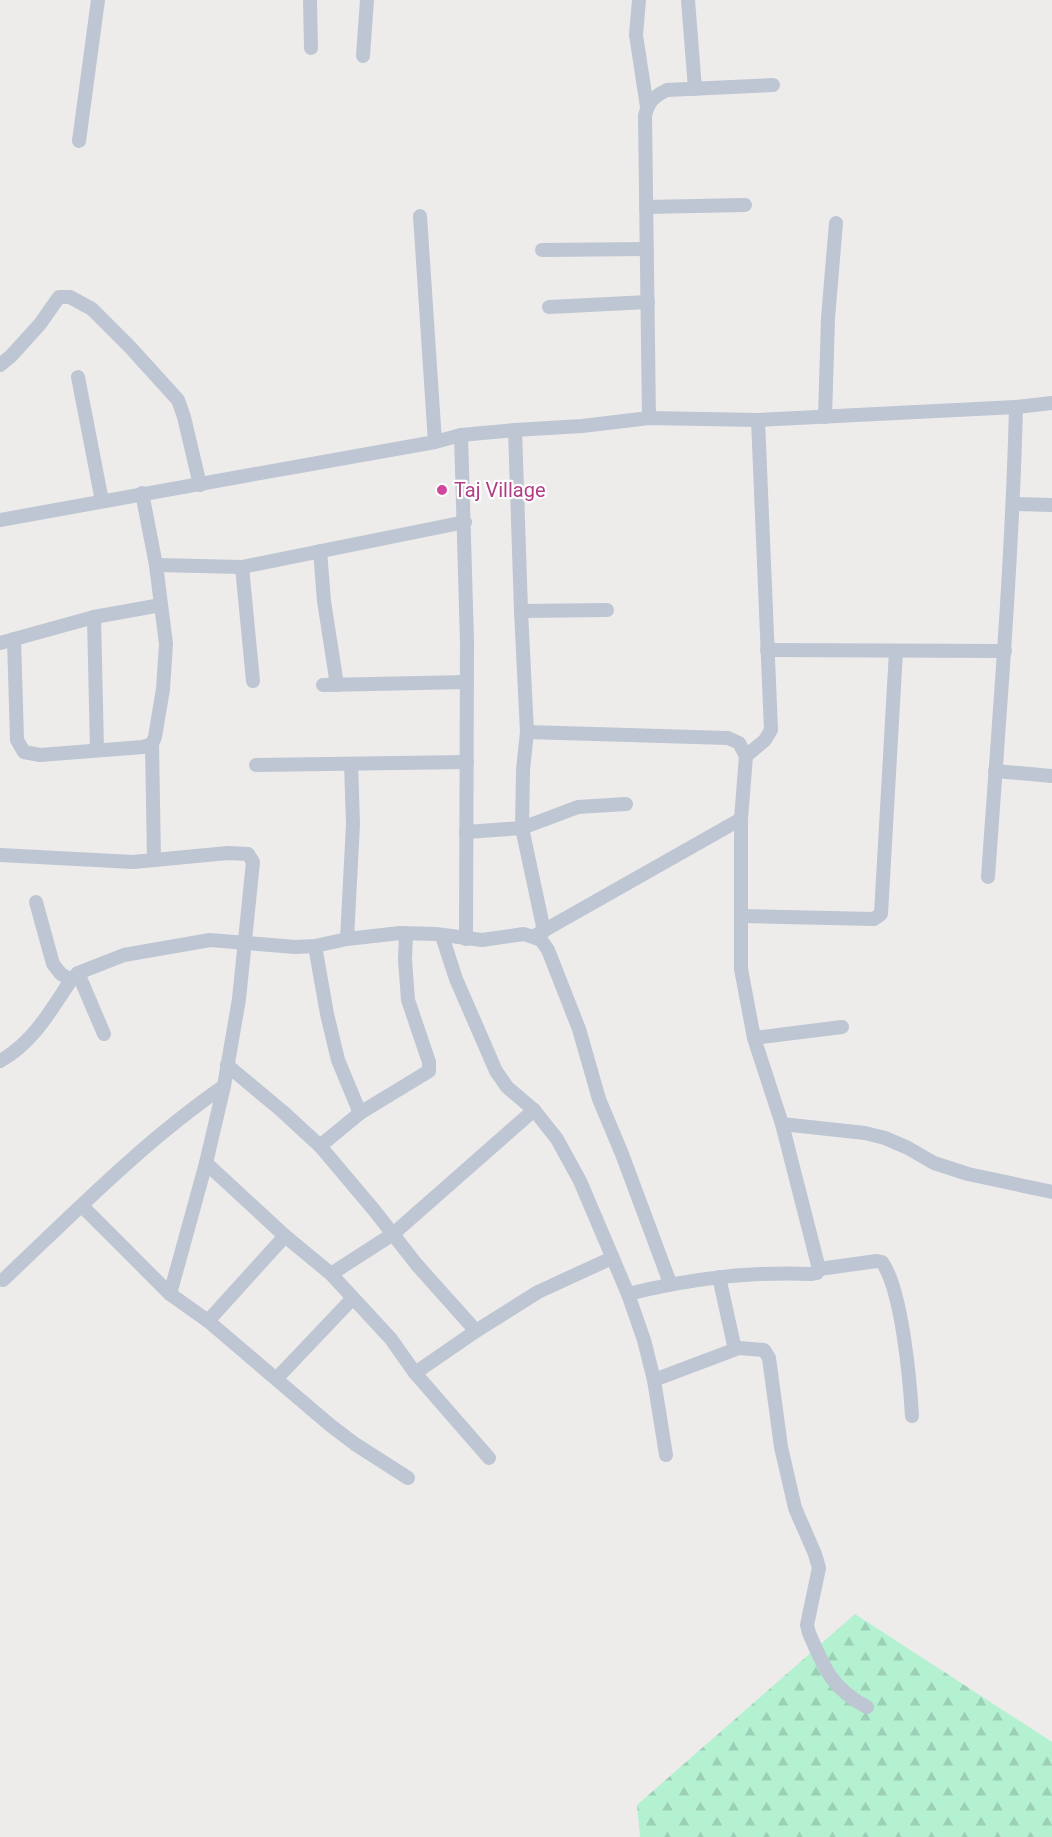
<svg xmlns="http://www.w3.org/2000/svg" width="1052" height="1837" font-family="Roboto,sans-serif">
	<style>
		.forest { fill: url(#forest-firs) }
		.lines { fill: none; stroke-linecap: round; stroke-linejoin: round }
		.minor { stroke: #bdc6d2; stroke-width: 14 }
		.hotel-dot { fill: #d1479c; stroke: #fff; stroke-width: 2 }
		.labels { text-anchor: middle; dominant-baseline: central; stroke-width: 4.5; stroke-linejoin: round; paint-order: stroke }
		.hotel-label { font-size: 20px; fill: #b23c85; stroke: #fff; text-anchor: start }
	</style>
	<defs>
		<pattern id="forest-firs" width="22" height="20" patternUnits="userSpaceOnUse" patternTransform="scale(1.5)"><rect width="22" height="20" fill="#b4f1d1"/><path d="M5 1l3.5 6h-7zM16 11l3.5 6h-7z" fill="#9cd0b6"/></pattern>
	</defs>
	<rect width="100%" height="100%" fill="#eeebeb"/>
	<!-- forest -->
	<polygon class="forest" points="855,1614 1052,1742 1052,1837 640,1837 637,1805"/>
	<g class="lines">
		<!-- minor -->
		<g class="minor">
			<polyline points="310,0 311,48"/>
			<polyline points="639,0 636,35 647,107"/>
			<polyline points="688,0 695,89"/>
			<polyline points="363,56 367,0"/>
			<polyline points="79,141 98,0"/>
			<polyline points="646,207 745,205"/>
			<polyline points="420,216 435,442"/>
			<polyline points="542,250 647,249"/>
			<polyline points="549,307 648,302"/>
			<polyline points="0,365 11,356 40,324 59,297 70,297 92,309 129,346 178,400 184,417 200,485"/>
			<polyline points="78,377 102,501"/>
			<polyline points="825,417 828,318 836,223"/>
			<path d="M649,418L645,116C648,102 654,96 667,90L773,85"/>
			<polyline points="515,430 521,611 527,732 523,770 522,828 544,931"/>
			<polyline points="461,435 467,642 466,939"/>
			<polyline points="1013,504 1052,505"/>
			<path d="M0,520C145,493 290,468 435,442L461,435L515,430L582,426L649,418L758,420L1016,407L1052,403"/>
			<polyline points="320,551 324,601 337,685"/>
			<polyline points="156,565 242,567 465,522"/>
			<polyline points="242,567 253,681"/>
			<polyline points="521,611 607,610"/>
			<polyline points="94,617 97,750"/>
			<polyline points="14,639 17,740 24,752 40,755 143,747 152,744 155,737 163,689 166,644 156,565 142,493"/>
			<polyline points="0,643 94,617 161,605"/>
			<polyline points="767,650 1005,651"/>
			<polyline points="323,685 467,682"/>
			<polyline points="527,732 728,738 739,743 746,756 741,819 741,969 754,1038 782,1124 819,1269"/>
			<polyline points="152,744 154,860"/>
			<polyline points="746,756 765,740 771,730 758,420"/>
			<polyline points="256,765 467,762"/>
			<polyline points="995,771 1052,776"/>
			<polyline points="466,832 522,828 578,807 626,804"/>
			<polyline points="0,855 133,862 228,853 248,854 253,862 239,999 224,1086 206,1163 170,1294"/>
			<path d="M988,877C999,720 1012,564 1016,407"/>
			<polyline points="36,902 53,964 61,974 71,980"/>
			<polyline points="742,916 874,919 881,914 896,651"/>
			<polyline points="536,935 741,819"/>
			<polyline points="442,936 456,979 496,1071 507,1087 534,1110 557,1139 580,1181 628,1294 644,1340 654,1380 666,1455"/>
			<polyline points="347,939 353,824 351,764"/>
			<polyline points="315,946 327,1014 338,1060 360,1113"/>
			<polyline points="78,973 104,1034"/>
			<polyline points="754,1038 842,1027"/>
			<path d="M0,1061C33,1043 51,1010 71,980L78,973L124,955L210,940L295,947L315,946L347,939L400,933L436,934L482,940L524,934L541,940L548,950L579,1029L599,1099L622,1154L670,1283"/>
			<polyline points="227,1065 282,1111 320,1146 374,1210 417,1265 476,1331"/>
			<polyline points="782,1124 865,1133 885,1138 908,1148 934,1163 968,1174 1052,1192"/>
			<polyline points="320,1146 360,1113 429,1071 429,1062 408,1000 405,960 406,934"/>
			<polyline points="206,1163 285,1236 331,1274 391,1339 415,1373 489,1458"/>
			<polyline points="82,1206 170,1294 208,1321 330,1425 355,1444 408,1478"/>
			<polyline points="331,1274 393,1234 534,1110"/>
			<path d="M719,1277L734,1345L739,1348L764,1350L769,1358L781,1447L795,1508L815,1554L819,1568L807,1625L809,1633C824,1668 832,1689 867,1707"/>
			<path d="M3,1280C74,1213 143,1142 224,1086"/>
			<path d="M628,1294C689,1279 750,1271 812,1274L817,1273L819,1269L877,1261L882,1262C902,1290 910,1381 912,1416"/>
			<polyline points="208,1321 285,1236"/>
			<polyline points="415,1373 476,1331 538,1292 612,1258"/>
			<polyline points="277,1378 353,1298"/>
			<polyline points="654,1380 739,1348"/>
		</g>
	</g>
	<!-- markers -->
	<circle class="hotel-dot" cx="442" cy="490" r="6"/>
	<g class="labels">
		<!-- hotel labels -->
		<g class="hotel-label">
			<text x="454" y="490">Taj Village</text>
		</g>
	</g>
</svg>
